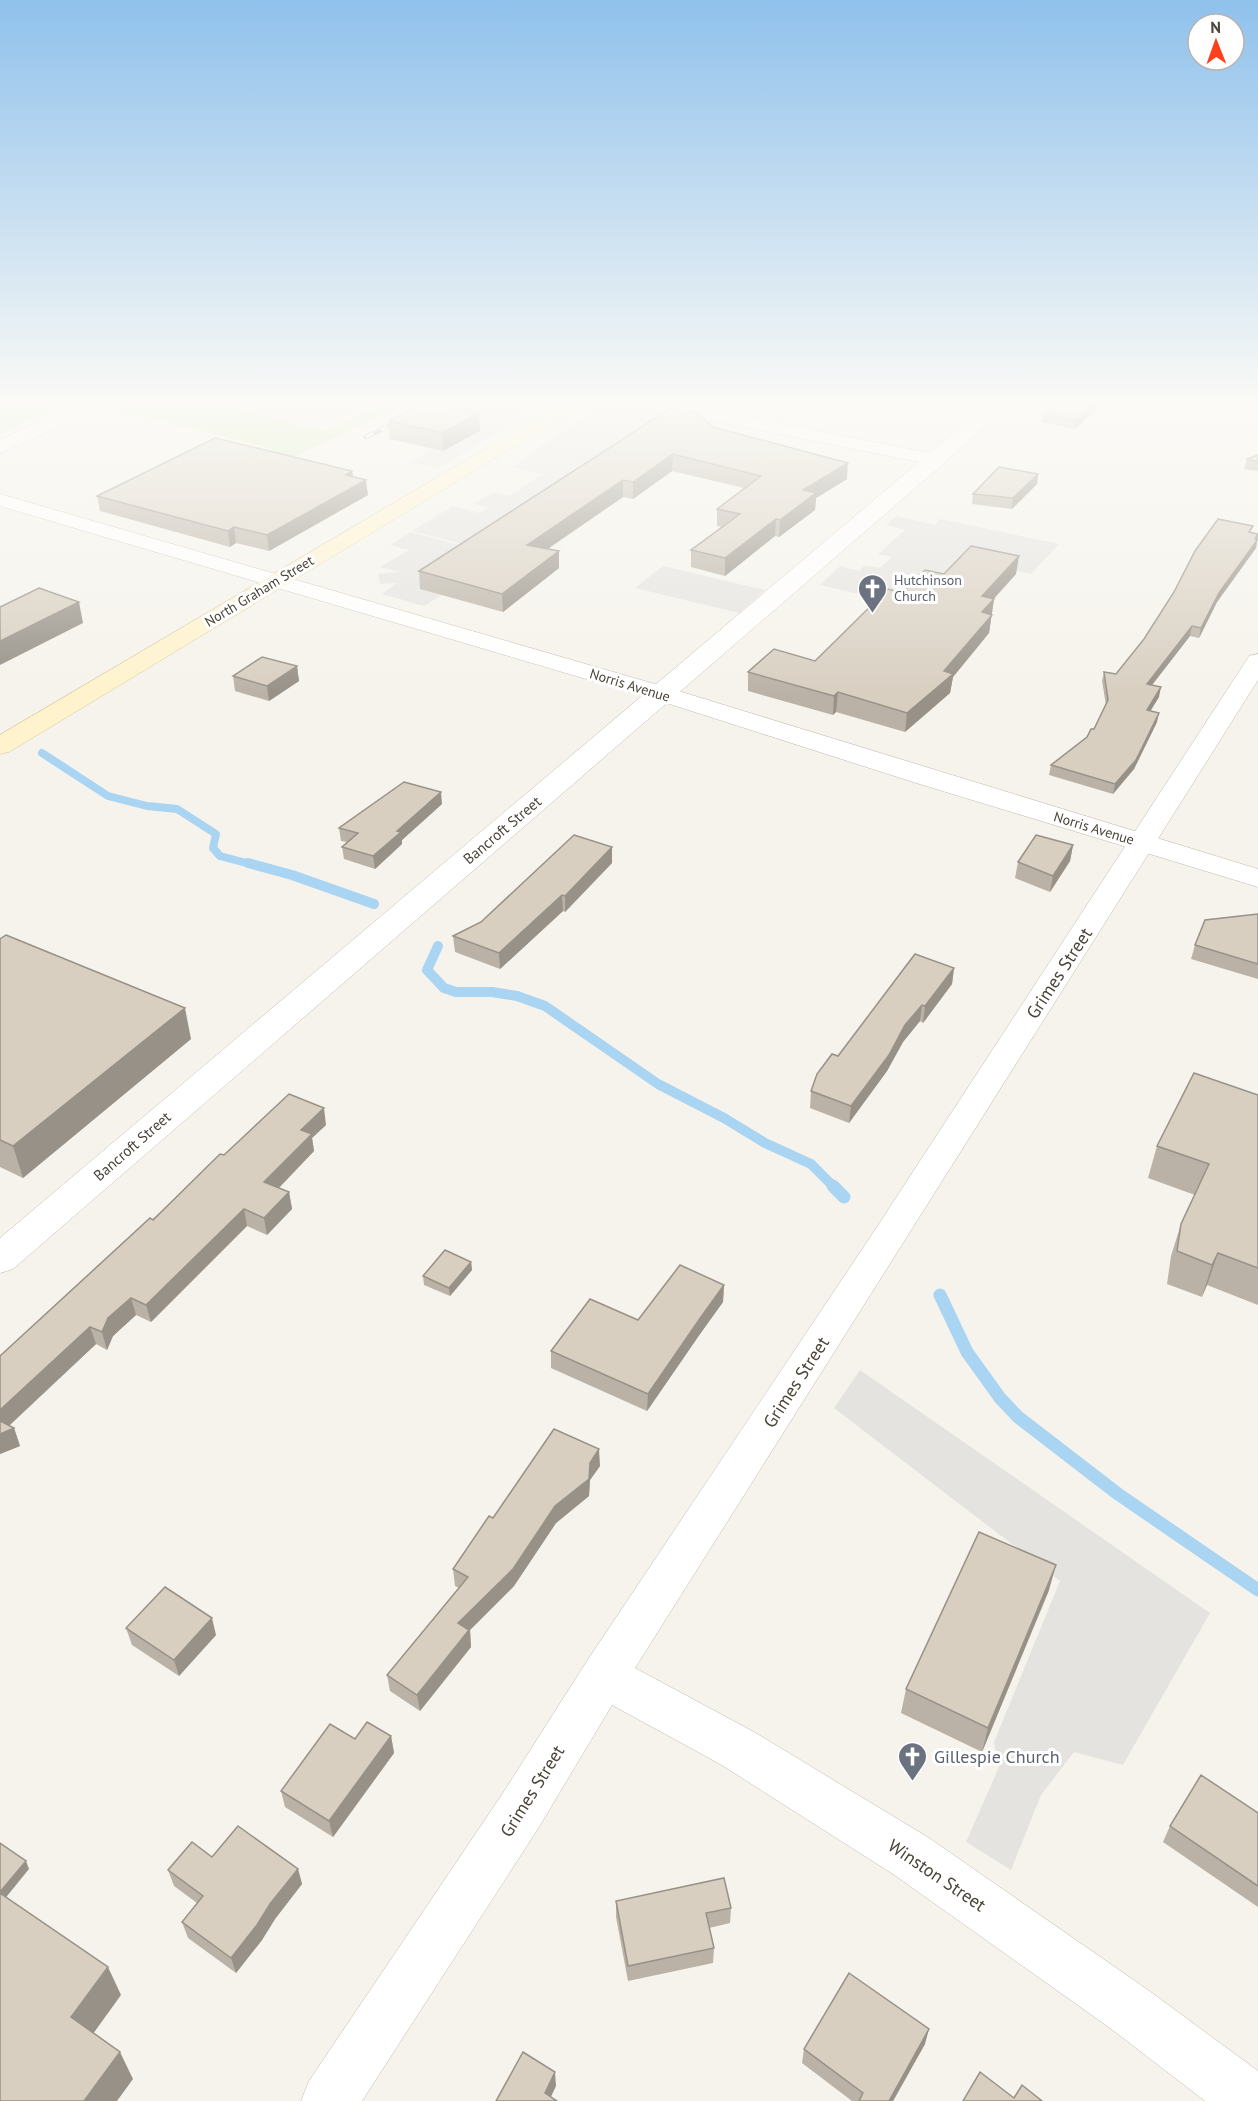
<svg xmlns="http://www.w3.org/2000/svg" width="1258" height="2101" font-family="'PT Sans',sans-serif">
	<style>
		.green { fill: #d2eab5 }
		.parking { fill: #e5e3e0 }
		.lines { fill: none; stroke-linecap: round; stroke-linejoin: round }
		.stream-far2 { stroke: #a9d4f2; stroke-width: 8 }
		.stream-far1 { stroke: #a9d4f2; stroke-width: 10 }
		.stream { stroke: #a9d4f2; stroke-width: 13 }
		.minor-casing { stroke: #c2bbae; stroke-width: 1 }
		.tertiary-casing { stroke: #c2bbae; stroke-width: 1 }
		.secondary-casing { stroke: #d6c79b; stroke-width: 1 }
		.minor { fill: #fff; fill-rule: evenodd }
		.tertiary { fill: #fff; fill-rule: evenodd }
		.secondary { fill: #fff3cd; fill-rule: evenodd }
		.rail-casing { stroke: #9a9a9a; stroke-width: 4.5 }
		.rail { stroke: #fff; stroke-width: 3; stroke-dasharray: 8; stroke-linecap: butt }
		.wall { fill: #bab2a6 }
		.shaded-wall { fill: #979187 }
		.building { fill: #d8cfc1; stroke: #979187; stroke-width: 1.5 }
		.labels { text-anchor: middle; dominant-baseline: central; stroke-width: 6; stroke-linejoin: round; paint-order: stroke }
		.far-worship-label { font-size: 14px; fill: #5b616d; stroke: #fff; text-anchor: start }
		.far-street-label { font-size: 14px; fill: #4b4439; stroke: #fff }
		.street-label { font-size: 15px; fill: #4b4439; stroke: #fff }
		.near-street-label { font-size: 18px; fill: #4b4439; stroke: #fff }
		.near-worship-label { font-size: 18px; fill: #5b616d; stroke: #fff; text-anchor: start }
	</style>
	<rect width="100%" height="100%" fill="#f6f3ec"/>
	<!-- green -->
	<g class="green">
		<polygon points="0,401 71,401 0,434"/>
		<polygon points="124,401 204,401 325,431 389,401 413,401 162,518 174,491 274,449 108,408"/>
	</g>
	<!-- parking -->
	<g class="parking">
		<polygon points="204,401 374,401 379,402 332,424 320,421 309,427"/>
		<polygon points="463,401 528,415 438,468 411,462 433,449 443,451 484,429 433,417"/>
		<polygon points="479,401 547,401 528,412"/>
		<polygon points="605,402 683,414 482,549 412,531 453,506 480,513 488,508 474,504 493,492 509,496 542,474 512,467"/>
		<polygon points="896,516 935,525 941,519 1059,544 1031,574 963,559 916,607 820,585 840,566 859,571 865,565 880,568 892,557 878,554 905,530 886,525"/>
		<polygon points="411,532 480,551 421,589 442,595 424,606 382,594 397,583 380,584 378,574 399,572 380,567 409,550 390,545"/>
		<polygon points="663,566 765,590 739,613 635,588"/>
		<polygon points="860,1370 1210,1613 1123,1765 1074,1752 1041,1795 1011,1870 966,1842 999,1767 994,1742 1060,1581 834,1408"/>
	</g>
	<g class="lines">
		<!-- stream-far2 -->
		<polyline class="stream-far2" points="42,753 108,796 147,806 177,809 216,834 213,848 220,856 254,865"/>
		<!-- stream-far1 -->
		<g class="stream-far1">
			<polyline points="248,863 292,875 374,904"/>
			<polyline points="438,946 427,970 444,988 456,992 492,992 517,996 545,1006 658,1084 724,1118 765,1143 811,1164 835,1188"/>
		</g>
		<!-- stream -->
		<g class="stream">
			<polyline points="833,1186 844,1197"/>
			<polyline points="940,1295 967,1352 1000,1398 1018,1417 1118,1494 1258,1590"/>
		</g>
		<defs>
			<g id="minor">
				<polygon points="86,401 111,401 108,405 0,453 0,440"/>
				<polygon points="632,401 670,401 930,453 992,401 1012,401 943,464 13,1269 0,1273 0,1238 919,462 641,406 635,405"/>
				<polygon points="1258,654 1258,680 635,1668 754,1732 929,1838 1148,1990 1258,2071 1258,2101 1205,2101 1110,2028 893,1874 720,1764 612,1705 539,1827 362,2101 301,2101 309,2081 503,1793 587,1661 875,1230 1246,661 1249,656"/>
			</g>
			<polygon id="tertiary" points="0,494 672,689 1258,869 1258,887 913,782 654,699 0,506"/>
			<polygon id="secondary" points="567,401 590,401 9,752 0,754 0,735"/>
		</defs>
		<!-- minor casing -->
		<use href="#minor" class="minor-casing"/>
		<!-- tertiary casing -->
		<use href="#tertiary" class="tertiary-casing"/>
		<!-- secondary casing -->
		<use href="#secondary" class="secondary-casing"/>
		<!-- minor -->
		<use href="#minor" class="minor"/>
		<!-- tertiary -->
		<use href="#tertiary" class="tertiary"/>
		<!-- secondary -->
		<use href="#secondary" class="secondary"/>
		<defs>
			<polyline id="rail" points="366,437 403,419"/>
		</defs>
		<!-- rail casing -->
		<use href="#rail" class="rail-casing"/>
		<!-- rail -->
		<use href="#rail" class="rail"/>
	</g>
	<!-- wall -->
	<g class="wall">
		<polygon points="1057,401 1105,401 1075,429 1041,422 1043,414"/>
		<polygon points="479,413 480,431 443,451 390,439 389,421"/>
		<polygon points="713,427 847,479 816,498 815,510 779,537 775,536 725,576 691,567 691,550 722,527 717,526 717,509 744,488 672,471 633,499 623,497 548,549 559,568 503,612 420,589 419,571"/>
		<polygon points="1258,455 1258,471 1244,469 1247,459"/>
		<polygon points="352,471 353,476 368,495 269,551 236,543 230,547 100,511 97,496"/>
		<polygon points="1038,474 1037,484 1012,509 972,504 973,494"/>
		<polygon points="1251,532 1258,534 1256,548 1217,602 1199,638 1190,636 1152,685 1159,697 1150,711 1157,722 1134,769 1113,794 1049,775 1051,765 1087,737 1094,729 1106,705 1102,681 1104,672 1116,674"/>
		<polygon points="944,574 1016,574 994,599 989,633 953,677 950,693 905,732 836,712 833,715 748,691 748,672 815,661 902,593"/>
		<polygon points="297,666 299,681 269,701 235,691 233,676"/>
		<polygon points="442,804 402,840 402,844 375,869 344,859 342,847 347,842 341,841 339,828"/>
		<polygon points="1073,845 1070,861 1050,892 1015,878 1018,862"/>
		<polygon points="612,847 612,863 565,912 563,911 500,969 455,952 453,936 481,922"/>
		<polygon points="1258,914 1258,979 1191,959 1195,945"/>
		<polygon points="0,939 191,1039 23,1178 0,1167"/>
		<polygon points="954,968 952,984 923,1023 920,1021 903,1042 887,1071 849,1123 810,1108 811,1091 838,1056"/>
		<polygon points="1258,1095 1258,1305 1207,1285 1202,1297 1167,1284 1171,1256 1181,1224 1195,1195 1148,1178 1157,1146"/>
		<polygon points="326,1125 312,1138 314,1151 279,1188 289,1192 292,1209 267,1235 247,1226 151,1322 136,1315 113,1336 107,1350 96,1344 9,1426 14,1428 20,1446 0,1454 0,1356 224,1155"/>
		<polygon points="471,1262 472,1270 450,1296 424,1285 423,1276"/>
		<polygon points="724,1285 723,1302 700,1334 647,1411 551,1368 551,1351 638,1320"/>
		<polygon points="600,1466 590,1480 589,1496 556,1523 514,1586 470,1630 471,1647 420,1711 390,1691 387,1675 459,1588 455,1586 453,1569 493,1518"/>
		<polygon points="1049,1590 982,1752 901,1713 906,1689"/>
		<polygon points="126,1628 216,1635 179,1676 132,1645"/>
		<polygon points="391,1736 394,1753 333,1837 285,1807 281,1791 355,1739"/>
		<polygon points="1258,1813 1258,1907 1163,1842 1170,1826"/>
		<polygon points="298,1869 302,1884 275,1919 262,1940 236,1973 188,1938 182,1922 197,1903 174,1886 168,1870"/>
		<polygon points="616,1901 731,1908 730,1923 709,1928 714,1948 713,1963 628,1981 616,1917"/>
		<polygon points="925,2044 893,2101 852,2101 802,2063 804,2049"/>
	</g>
	<!-- shaded-wall -->
	<g class="shaded-wall">
		<polygon points="1098,401 1105,401 1075,429 1076,421"/>
		<polygon points="479,413 480,431 443,451 442,433"/>
		<polygon points="673,454 672,471 633,499 633,482"/>
		<polygon points="848,463 847,479 816,498 815,510 779,537 780,520 803,490"/>
		<polygon points="352,471 354,486 346,475"/>
		<polygon points="1038,474 1037,484 1012,509 1013,498"/>
		<polygon points="366,480 368,495 269,551 267,535"/>
		<polygon points="623,480 623,497 528,562 527,545"/>
		<polygon points="776,519 775,536 725,576 725,558"/>
		<polygon points="234,527 236,543 230,547 228,531"/>
		<polygon points="1258,535 1256,548 1217,602 1199,638 1201,628 1219,593"/>
		<polygon points="559,551 559,568 503,612 502,594"/>
		<polygon points="1019,556 1016,574 983,610 994,599 989,633 953,677 950,693 905,732 907,713 944,671 982,596"/>
		<polygon points="79,602 83,623 0,665 0,641"/>
		<polygon points="1192,626 1190,636 1145,694 1147,684"/>
		<polygon points="297,666 299,681 269,701 267,686"/>
		<polygon points="1161,687 1159,697 1145,720 1147,710"/>
		<polygon points="838,692 836,712 833,715 834,696"/>
		<polygon points="1159,713 1157,722 1134,769 1113,794 1115,784"/>
		<polygon points="441,792 442,804 402,840 402,844 375,869 373,856 397,831"/>
		<polygon points="1073,845 1070,861 1050,892 1053,876"/>
		<polygon points="612,847 612,863 565,912 565,896"/>
		<polygon points="562,895 563,911 500,969 499,953"/>
		<polygon points="954,968 952,984 923,1023 925,1006"/>
		<polygon points="922,1005 920,1021 903,1042 887,1071 849,1123 851,1106 905,1025"/>
		<polygon points="185,1008 191,1039 23,1178 13,1146"/>
		<polygon points="324,1108 326,1125 312,1138 314,1151 268,1199 264,1182 301,1130"/>
		<polygon points="289,1192 292,1209 267,1235 264,1218"/>
		<polygon points="244,1209 247,1226 151,1322 146,1305"/>
		<polygon points="1218,1253 1207,1285 1202,1297 1212,1265"/>
		<polygon points="471,1262 472,1270 450,1296 449,1288"/>
		<polygon points="724,1285 723,1302 700,1334 647,1411 648,1394 701,1317"/>
		<polygon points="131,1298 136,1315 113,1336 107,1350 102,1332 108,1318"/>
		<polygon points="90,1327 96,1344 0,1434 0,1410"/>
		<polygon points="14,1428 20,1446 0,1454 0,1434"/>
		<polygon points="599,1449 600,1466 590,1480 589,1496 556,1523 514,1586 470,1630 471,1647 420,1711 417,1695 458,1623 590,1463"/>
		<polygon points="1056,1565 1049,1590 982,1752 988,1728"/>
		<polygon points="212,1618 216,1635 179,1676 174,1660"/>
		<polygon points="391,1736 394,1753 333,1837 329,1821"/>
		<polygon points="26,1861 29,1869 3,1901 0,1896 0,1892"/>
		<polygon points="298,1869 302,1884 275,1919 262,1940 236,1973 231,1958 270,1904"/>
		<polygon points="108,1967 121,1995 85,2045 71,2017"/>
		<polygon points="929,2029 925,2044 893,2101 889,2101"/>
		<polygon points="120,2052 133,2079 117,2101 84,2101"/>
		<polygon points="555,2072 556,2086 549,2101 545,2093"/>
	</g>
	<!-- building -->
	<g class="building">
		<polygon points="426,401 428,401 479,413 442,433 389,421"/>
		<polygon points="1057,401 1098,401 1076,421 1043,414"/>
		<polygon points="671,408 698,413 713,427 848,463 803,490 816,493 780,520 776,519 725,558 691,550 740,514 717,509 761,476 673,454 633,482 623,480 527,545 559,551 502,594 419,571"/>
		<polygon points="215,438 352,471 346,475 366,480 267,535 234,527 228,531 97,496"/>
		<polygon points="1258,455 1258,462 1247,459"/>
		<polygon points="999,467 1038,474 1013,498 973,494"/>
		<polygon points="1218,519 1253,526 1249,532 1258,534 1255,539 1258,539 1219,593 1201,628 1192,626 1147,684 1161,687 1147,710 1159,713 1136,760 1115,784 1051,765 1087,737 1091,729 1094,729 1108,700 1104,672 1116,674 1144,639 1174,592 1195,551"/>
		<polygon points="971,546 1019,556 982,596 994,599 982,612 992,615 944,671 953,674 907,713 838,692 834,696 748,672 774,649 815,661 888,589 902,593 925,570 944,574"/>
		<polygon points="39,588 79,602 0,641 0,607"/>
		<polygon points="262,657 297,666 267,686 233,676"/>
		<polygon points="404,782 441,792 397,831 401,832 373,856 342,847 358,833 339,828"/>
		<polygon points="574,835 612,847 565,896 562,895 499,953 453,936 481,922"/>
		<polygon points="1036,835 1073,845 1053,876 1018,862"/>
		<polygon points="1258,914 1258,964 1195,945 1205,920"/>
		<polygon points="6,935 185,1008 13,1146 0,1140 0,939"/>
		<polygon points="915,954 954,968 925,1006 922,1005 905,1025 889,1055 851,1106 811,1091 817,1074 832,1054 838,1056"/>
		<polygon points="1194,1073 1258,1095 1258,1268 1218,1253 1212,1265 1177,1251 1181,1224 1209,1164 1157,1146"/>
		<polygon points="289,1094 324,1108 301,1130 312,1134 264,1182 289,1192 264,1218 244,1209 146,1305 131,1298 108,1318 102,1332 90,1327 0,1410 0,1356 150,1218 153,1220 220,1154 224,1155"/>
		<polygon points="445,1250 471,1262 449,1288 423,1276"/>
		<polygon points="680,1265 724,1285 701,1317 648,1394 551,1351 590,1299 638,1320"/>
		<polygon points="0,1421 14,1428 0,1434"/>
		<polygon points="554,1429 599,1449 590,1463 589,1479 555,1506 513,1569 458,1623 469,1630 417,1695 387,1675 468,1577 453,1569 489,1516 493,1518"/>
		<polygon points="979,1532 1056,1565 988,1728 906,1689"/>
		<polygon points="165,1587 212,1618 174,1660 126,1628"/>
		<polygon points="367,1722 391,1736 329,1821 281,1791 330,1724 355,1739"/>
		<polygon points="1201,1775 1258,1813 1258,1886 1170,1826"/>
		<polygon points="238,1826 298,1869 270,1904 257,1925 231,1958 182,1922 203,1896 168,1870 192,1842 212,1857"/>
		<polygon points="0,1843 26,1861 0,1892"/>
		<polygon points="724,1878 731,1908 706,1913 714,1948 628,1966 616,1901"/>
		<polygon points="0,1893 108,1967 71,2017 120,2052 84,2101 0,2101"/>
		<polygon points="849,1973 929,2029 889,2101 859,2101 863,2093 804,2049"/>
		<polygon points="523,2052 555,2072 545,2093 557,2101 496,2101"/>
		<polygon points="980,2072 1014,2098 1022,2085 1042,2101 963,2101"/>
	</g>
	<!-- sky -->
	<linearGradient id="sky" x2="0" y2="1"><stop stop-color="#8fc1ec"/><stop offset="0.58" stop-color="#fbfaf6"/><stop offset="1" stop-color="#fbfaf6" stop-opacity="0"/></linearGradient>
	<rect width="1258" height="695" fill="url(#sky)"/>
	<!-- icons -->
	<defs>
		<symbol id="church-pin" viewBox="-11 -11 22 30"><path d="M0 17L-7.5 6A9.5 9.5 0 1 1 7.5 6Z" fill="#6b7280" stroke="#fff"/><path d="M-1.2-6h2.4v3.5h3.3v2.4h-3.3V6h-2.4V-.1h-3.3v-2.4h3.3Z" fill="#fff"/></symbol>
	</defs>
	<g fill-rule="evenodd">
		<use href="#church-pin" x="856" y="572" width="33" height="45"/>
		<use href="#church-pin" x="896" y="1740" width="33" height="45"/>
	</g>
	<g class="labels">
		<!-- far-worship labels -->
		<g class="far-worship-label">
			<text x="894" y="580">Hutchinson<tspan x="894" dy="16">Church</tspan></text>
		</g>
		<!-- far-street labels -->
		<g class="far-street-label">
			<text transform="translate(259 591) rotate(-31)">North Graham Street</text>
			<text transform="translate(630 685) rotate(17)">Norris Avenue</text>
			<text transform="translate(1094 828) rotate(17)">Norris Avenue</text>
		</g>
		<!-- street labels -->
		<g class="street-label">
			<text transform="translate(502 830) rotate(-40)">Bancroft Street</text>
			<text transform="translate(132 1146) rotate(-41)">Bancroft Street</text>
		</g>
		<!-- near-street labels -->
		<g class="near-street-label">
			<text transform="translate(1059 973) rotate(-57)">Grimes Street</text>
			<text transform="translate(796 1382) rotate(-57)">Grimes Street</text>
			<text transform="translate(532 1791) rotate(-58)">Grimes Street</text>
			<text transform="translate(937 1875) rotate(34)">Winston Street</text>
		</g>
		<!-- near-worship labels -->
		<g class="near-worship-label">
			<text x="934" y="1756">Gillespie Church</text>
		</g>
	</g>
	<!-- north arrow -->
	<g transform="translate(1216 42) rotate(359)"><circle r="28" fill="#ffffff" stroke="#b7b4b0" stroke-width="1.5"/>
	<path d="M0-4.5L10 22L0 15L-10 22Z" fill="#fc3f1d"/>
	<text y="-9" font-size="16" font-weight="bold" text-anchor="middle" fill="#4b4439">N</text>
	</g>
</svg>
